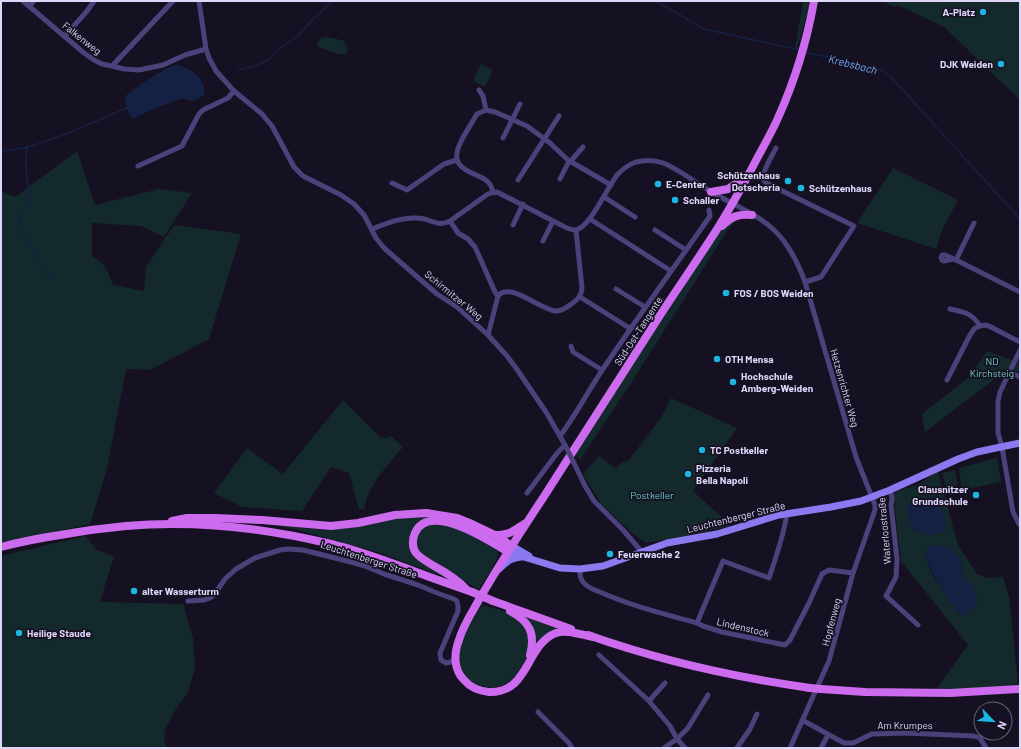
<svg xmlns="http://www.w3.org/2000/svg" width="1021" height="749" font-family="Barlow,sans-serif">
	<style>
		.green { fill: #14292b; fill-rule: evenodd }
		.water { fill: #142143 }
		.lines { fill: none; stroke-linecap: round; stroke-linejoin: round }
		.stream { stroke: #142143; stroke-width: 1.5 }
		.street { stroke: #4b417b; stroke-width: 5 }
		.secondary { stroke: #8a79ef; stroke-width: 7 }
		.primary { stroke: #cc6bed; stroke-width: 8 }
		.street-bridge { stroke: #4b417b; stroke-width: 5 }
		.primary-bridge { stroke: #cc6bed; stroke-width: 8 }
		.poi-dot { fill: #1cb6e1; stroke: #161122; stroke-width: 1.5 }
		.labels { text-anchor: middle; dominant-baseline: central; stroke-width: 3.5; stroke-linejoin: round; paint-order: stroke }
		.poi-label { font-size: 10px; font-weight: bold; fill: #dfd7fa; stroke: #161122; text-anchor: start }
		.street-label { font-size: 10px; fill: #dfd7fa; stroke: #161122 }
		.park-label { font-size: 10px; fill: #6bd1c4; stroke: #161122 }
		.water-label { font-size: 11px; font-style: italic; fill: #71a5ee; stroke: #161122 }
	</style>
	<rect width="100%" height="100%" fill="#161122"/>
	<!-- green -->
	<g class="green">
		<polygon points="803,1 809,1 808,11 797,48 795,48"/>
		<polygon points="882,1 1020,1 1020,100 944,27 898,5 895,7"/>
		<polygon points="326,37 337,39 344,41 347,47 347,52 345,54 339,54 318,47 317,45 321,38"/>
		<polygon points="481,64 493,70 485,87 473,81"/>
		<path d="M77,151L95,205L159,189L192,193L164,237L141,226L92,223V256C107,265 107,269 113,285L144,291L146,267L163,241L175,225L241,234L209,339L150,370L126,369L107,469L90,524L1,543V191L15,197Z"/>
		<polygon points="893,168 958,200 943,228 936,249 857,223"/>
		<polygon points="732,218 735,222 727,231 631,383 580,460 575,453 717,236"/>
		<polygon points="987,351 1012,360 1020,361 1020,372 1012,371 995,379 925,432 922,414 969,377"/>
		<polygon points="671,398 737,428 693,491 726,521 729,526 701,533 646,543 631,532 601,504 583,474 599,456 616,468 623,462 628,461 660,419"/>
		<path d="M343,400L382,439L391,436L403,447C387,466 369,484 364,509H359L349,473L331,467L302,511L242,507L214,493L247,448L283,474Z"/>
		<polygon points="997,458 1001,482 962,490 959,468"/>
		<polygon points="955,470 958,487 946,490 942,473"/>
		<path d="M938,472L958,545L977,574L988,578L1003,577L1009,597L1018,684L934,692L968,645L901,561L893,494L901,490L917,485ZM936,496L938,498L939,500L946,526V530L944,532L927,536L922,531H919L907,505H910ZM933,546H944L953,551L961,563L963,576L965,580L971,585L978,601L960,614C948,599 927,572 925,552Z"/>
		<path d="M424,516L432,518C423,520 414,523 412,533C411,537 411,542 411,547L455,581L380,553L298,530L276,525L326,530L392,518Z"/>
		<path d="M433,523L457,527L495,547C497,549 498,551 498,553C499,560 483,582 479,589L458,578L419,553L415,539L420,529Z"/>
		<polygon points="85,536 97,550 114,556 100,602 183,604 193,638 195,668 188,692 174,712 165,730 164,739 166,748 1,748 1,556"/>
		<polygon points="482,605 508,612 523,622 530,639 527,656 517,674 506,684 493,688 475,684 467,678 461,670 458,653 465,631"/>
		<path d="M520,614L566,629C548,630 544,635 534,649Z"/>
	</g>
	<!-- water -->
	<g class="water">
		<path d="M177,65C191,68 207,79 204,95L193,101L186,99H181L156,108L134,118L131,117C129,114 124,100 125,96C126,95 127,95 128,94C140,85 163,68 177,65Z"/>
		<polygon points="936,496 938,498 939,500 946,526 946,530 944,532 926,536 922,531 913,532 906,506 907,505 910,505"/>
		<path d="M940,545C949,546 958,554 961,562C962,567 961,573 964,578C966,581 968,582 971,584C974,588 978,600 977,605L964,615H962L960,614C956,609 952,604 948,599C943,591 919,555 928,548C931,545 936,546 940,545Z"/>
	</g>
	<g class="lines">
		<!-- stream -->
		<g class="stream">
			<polyline points="656,1 704,29 800,50"/>
			<polyline points="805,52 882,70 892,78 1020,219"/>
			<polyline points="238,70 258,65 271,58 276,51 298,36 309,23 332,1"/>
			<path d="M27,147C24,163 27,181 30,196"/>
			<path d="M1,151C10,150 20,149 28,147C63,137 96,121 129,107"/>
			<polyline points="31,198 19,217 22,232 42,267"/>
			<polyline points="43,268 53,281"/>
		</g>
		<!-- street -->
		<g class="street">
			<polyline points="23,1 84,53 94,60 102,64 112,66 124,69 139,70 163,65 185,55 206,49"/>
			<polyline points="199,1 206,49 209,58 216,71 234,91 262,114 272,126 294,167 303,176 341,195 354,204 364,215 376,238 384,248 437,294 457,307 488,335 507,356 516,368 546,412 565,445 558,452 527,493"/>
			<polyline points="29,6 34,1"/>
			<polyline points="65,36 87,11 94,1"/>
			<polyline points="112,66 173,1"/>
			<polyline points="479,90 483,96 486,110"/>
			<polyline points="503,138 520,104"/>
			<path d="M776,148C773,154 761,174 763,179C764,181 766,183 768,184L850,224L854,226L821,277L805,282"/>
			<polyline points="570,162 583,147"/>
			<polyline points="138,166 182,146 199,114 203,110 228,98 234,91"/>
			<polyline points="560,179 569,161"/>
			<polyline points="518,180 559,116"/>
			<polyline points="392,183 407,190 444,164 457,160"/>
			<path d="M493,192C492,188 491,184 487,181C477,173 454,171 457,153C458,143 469,128 474,119L477,114L486,110L495,112L527,126L550,143L568,160L611,185"/>
			<polyline points="604,197 635,217"/>
			<polyline points="590,219 671,271"/>
			<polyline points="450,221 458,233 468,239 475,247 495,292 498,296 488,335"/>
			<polyline points="513,225 523,204"/>
			<path d="M372,229C387,223 401,217 417,218C431,218 436,228 450,221L488,194L491,193L497,192L561,225C565,227 570,230 575,230C590,229 608,185 618,174C623,169 630,164 636,162C644,160 655,160 663,163C677,168 696,183 710,191C731,204 756,213 774,230C789,244 798,263 805,282L856,457L875,505V510L853,573L829,661L811,701L790,748"/>
			<polyline points="655,230 686,250"/>
			<polyline points="543,241 553,221"/>
			<polyline points="953,259 944,261 942,260 941,258 942,255 945,255 956,260 1020,292"/>
			<polyline points="956,260 974,223"/>
			<polyline points="616,289 645,307"/>
			<path d="M498,296C509,281 541,310 556,311C562,311 565,308 570,305C577,300 581,297 582,288L576,230"/>
			<polyline points="580,297 631,329"/>
			<path d="M950,309C964,312 972,313 980,326L985,325L989,326L1020,342"/>
			<polyline points="571,346 573,352 602,370"/>
			<polyline points="1020,350 1000,392 998,401 998,433 1002,447 1013,512 1019,524 1020,525"/>
			<polyline points="1010,372 1020,377"/>
			<polyline points="947,380 970,335 975,328 980,326"/>
			<path d="M560,436C576,415 588,391 603,369C637,318 673,269 708,219L710,216L709,210"/>
			<polyline points="574,463 585,486 594,501 623,530 642,552"/>
			<polyline points="890,490 892,498 891,505 897,559 896,577 886,596 918,625"/>
			<path d="M580,569C580,575 580,579 584,583C588,588 595,590 600,592C631,606 665,614 697,623L703,626L722,632L785,645L790,640L809,603L822,574L829,570L853,573"/>
			<polyline points="188,601 204,600 210,598 214,595 225,579 236,569 255,558 280,550 288,549 303,550 351,562 365,566 384,574 418,585 437,593 454,599 457,601 458,606 458,611 440,653 441,660 446,663 455,661"/>
			<path d="M697,623L723,561L769,578C776,557 784,535 787,513"/>
			<polyline points="599,655 649,701 670,726 677,739 685,748"/>
			<polyline points="649,701 665,683"/>
			<polyline points="538,712 569,743 572,748"/>
			<polyline points="802,720 844,743 853,743 872,734 905,733 974,736 980,738 986,748"/>
			<polyline points="664,748 677,739 688,728 708,695"/>
			<polyline points="737,748 750,729 757,714"/>
			<polyline points="821,748 828,735"/>
		</g>
		<!-- secondary -->
		<g class="secondary">
			<polyline points="512,546 529,556"/>
			<polyline points="508,552 560,568 580,569 603,566 667,543 717,534 779,515 831,507 861,501 890,490 958,459 977,452 1020,443"/>
			<path d="M499,569C507,562 510,558 521,557"/>
		</g>
		<!-- primary -->
		<g class="primary">
			<polyline points="711,192 728,189 744,178"/>
			<path d="M722,226C732,216 738,214 752,215"/>
			<polyline points="172,521 187,518 215,518 262,520 331,526 358,523 395,515 426,513 457,518 472,524 495,535 512,546"/>
			<path d="M495,535C509,535 512,532 524,524"/>
			<path d="M1,547C20,542 40,538 60,535C82,531 104,528 126,526C195,520 265,528 331,544C356,550 380,559 403,567C426,576 449,584 472,592"/>
			<path d="M466,589C457,579 445,572 434,566C428,562 421,559 416,553C412,548 412,539 415,533C429,501 490,541 508,552"/>
			<polyline points="493,601 571,629"/>
			<path d="M510,611C529,621 536,633 530,655"/>
			<path d="M588,635C661,661 733,677 810,688"/>
			<path d="M593,637C581,635 567,629 556,633C525,645 530,693 489,692C479,691 470,687 464,680C453,669 454,653 459,640C463,625 473,611 480,598C500,564 521,531 543,498C581,439 619,379 657,320C675,292 694,265 712,237C726,216 738,194 750,172C759,154 770,136 778,118C795,80 807,41 814,1"/>
			<polyline points="821,689 865,692 950,693 1020,689"/>
		</g>
		<!-- street-bridge -->
		<polyline class="street-bridge" points="565,445 574,463"/>
		<!-- primary-bridge -->
		<g class="primary-bridge">
			<polyline points="472,592 493,601"/>
			<polyline points="810,688 821,689"/>
		</g>
	</g>
	<!-- markers -->
	<g class="poi-dot">
		<circle cx="983" cy="12" r="4"/>
		<circle cx="1001" cy="64" r="4"/>
		<circle cx="788" cy="181" r="4"/>
		<circle cx="658" cy="184" r="4"/>
		<circle cx="801" cy="188" r="4"/>
		<circle cx="675" cy="200" r="4"/>
		<circle cx="726" cy="293" r="4"/>
		<circle cx="717" cy="359" r="4"/>
		<circle cx="733" cy="382" r="4"/>
		<circle cx="702" cy="450" r="4"/>
		<circle cx="688" cy="474" r="4"/>
		<circle cx="976" cy="495" r="4"/>
		<circle cx="610" cy="554" r="4"/>
		<circle cx="134" cy="591" r="4"/>
		<circle cx="19" cy="633" r="4"/>
	</g>
	<g class="labels">
		<!-- poi labels -->
		<g class="poi-label">
			<text x="975" y="12" text-anchor="end">A-Platz</text>
			<text x="993" y="64" text-anchor="end">DJK Weiden</text>
			<text x="780" y="175" text-anchor="end">Schützenhaus<tspan x="780" dy="12">Dotscheria</tspan></text>
			<text x="666" y="184">E-Center</text>
			<text x="809" y="188">Schützenhaus</text>
			<text x="683" y="200">Schaller</text>
			<text x="734" y="293">FOS / BOS Weiden</text>
			<text x="725" y="359">OTH Mensa</text>
			<text x="741" y="376">Hochschule<tspan x="741" dy="12">Amberg-Weiden</tspan></text>
			<text x="710" y="450">TC Postkeller</text>
			<text x="696" y="468">Pizzeria<tspan x="696" dy="12">Bella Napoli</tspan></text>
			<text x="968" y="489" text-anchor="end">Clausnitzer<tspan x="968" dy="12">Grundschule</tspan></text>
			<text x="618" y="554">Feuerwache 2</text>
			<text x="142" y="591">alter Wasserturm</text>
			<text x="27" y="633">Heilige Staude</text>
		</g>
		<!-- street labels -->
		<g class="street-label">
			<text transform="translate(82 38) rotate(38)">Falkenweg</text>
			<text transform="translate(454 295) rotate(39)">Schirmitzer Weg</text>
			<text transform="translate(638 331) rotate(-57)">Süd-Ost-Tangente</text>
			<text transform="translate(845 388) rotate(74)">Hetzenrichter Weg</text>
			<text transform="translate(736 517) rotate(-14)">Leuchtenberger Straße</text>
			<text transform="translate(884 531) rotate(-95)">Waterloostraße</text>
			<text transform="translate(369 559) rotate(18)">Leuchtenberger Straße</text>
			<text transform="translate(831 622) rotate(-75)">Hopfenweg</text>
			<text transform="translate(743 627) rotate(13)">Lindenstock</text>
			<text x="905" y="725">Am Krumpes</text>
		</g>
		<!-- park labels -->
		<g class="park-label">
			<text x="992" y="361">ND<tspan x="992" dy="12">Kirchsteig</tspan></text>
			<text x="652" y="495">Postkeller</text>
		</g>
		<!-- water labels -->
		<g class="water-label">
			<text transform="translate(853 64) rotate(14)">Krebsbach</text>
		</g>
	</g>
	<!-- border -->
	<rect width="1021" height="749" fill="none" stroke="#dfd7fa" stroke-width="4"/>
	<!-- north arrow -->
	<g transform="translate(993 721) rotate(115)"><circle r="19" fill="#161122" stroke="#666078"/>
	<path d="M0-3L7 15L0 10L-7 15Z" fill="#1cb6e1"/>
	<text y="-6" font-size="11" font-weight="bold" text-anchor="middle" fill="#dfd7fa">N</text>
	</g>
</svg>
